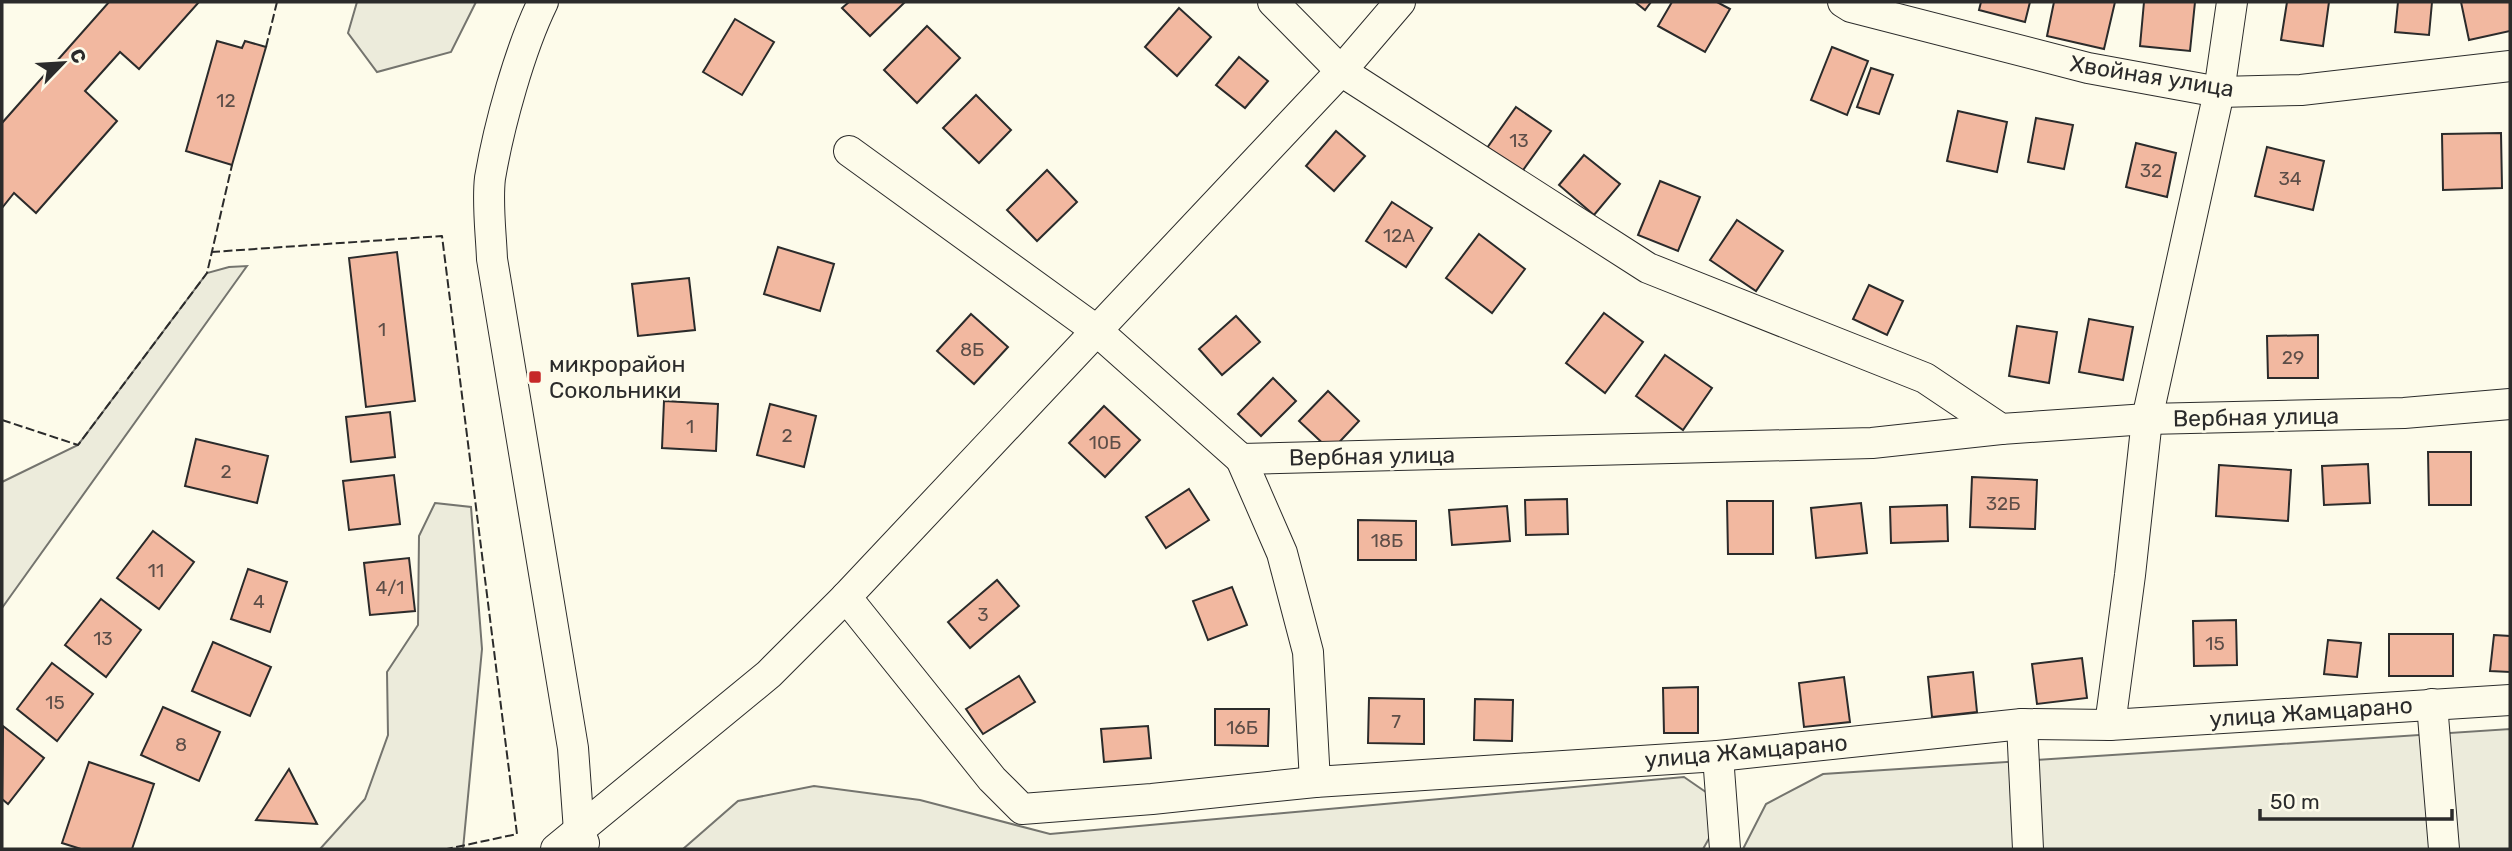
<svg xmlns="http://www.w3.org/2000/svg" width="2512" height="851" font-family="Rubik,sans-serif">
	<style>
		.green { fill: #ecebdb; stroke: #74746e; stroke-width: 2 }
		.building { fill: #f2b8a0; stroke: #2b2b2b; stroke-width: 2 }
		.lines { fill: none; stroke-linecap: round; stroke-linejoin: round }
		.minor-casing { stroke: #2b2b2b; stroke-width: 32 }
		.minor { stroke: #fdfbea; stroke-width: 30 }
		.fence { stroke: #2b2b2b; stroke-width: 2; stroke-dasharray: 9 3.5; stroke-linecap: butt }
		.poi-dot { fill: #c62828; stroke: #fdfbea; stroke-width: 2.5 }
		.labels { text-anchor: middle; dominant-baseline: central; stroke-width: 5; stroke-linejoin: round; paint-order: stroke }
		.number-label { font-size: 19px; fill: #5d4e48 }
		.street-label { font-size: 23px; fill: #2b2b2b; stroke: #fdfbea }
		.poi-label { font-size: 23px; fill: #2b2b2b; stroke: #fdfbea; text-anchor: start }
	</style>
	<rect width="100%" height="100%" fill="#fdfbea"/>
	<!-- green -->
	<g class="green">
		<polygon points="357,2 476,2 451,52 377,72 348,33"/>
		<polygon points="247,266 2,608 2,482 78,445 207,273 229,267"/>
		<polygon points="435,503 471,507 482,649 463,849 320,849 365,799 388,735 387,672 418,625 419,536"/>
		<polygon points="2510,729 2510,849 1743,849 1766,804 1823,774"/>
		<polygon points="1684,777 1713,797 1715,828 1703,849 683,849 738,801 814,786 920,800 1050,834"/>
	</g>
	<!-- building -->
	<g class="building">
		<polygon points="109,2 199,2 139,69 120,52 85,91 117,121 36,213 14,193 2,208 2,123"/>
		<polygon points="849,2 905,2 870,36 842,8"/>
		<polygon points="1635,2 1651,2 1645,10"/>
		<polygon points="1672,2 1717,2 1730,9 1705,52 1658,26"/>
		<polygon points="1981,2 2030,2 2025,22 1979,10"/>
		<polygon points="2054,2 2115,2 2104,49 2047,36"/>
		<polygon points="2144,2 2195,2 2190,51 2140,46"/>
		<polygon points="2287,2 2329,2 2323,46 2281,40"/>
		<polygon points="2398,2 2432,2 2429,35 2395,32"/>
		<polygon points="2461,2 2510,2 2510,31 2469,40"/>
		<polygon points="1179,8 1211,37 1177,76 1145,47"/>
		<polygon points="735,19 774,42 742,95 703,72"/>
		<polygon points="927,26 960,58 917,103 884,70"/>
		<polygon points="217,41 242,48 245,41 266,47 232,165 186,151"/>
		<polygon points="1832,47 1868,61 1847,115 1811,100"/>
		<polygon points="1239,57 1268,81 1245,108 1216,85"/>
		<polygon points="1871,68 1893,75 1879,114 1857,107"/>
		<polygon points="976,95 1011,130 979,163 943,128"/>
		<polygon points="1516,107 1551,131 1521,173 1487,148"/>
		<polygon points="1958,111 2007,122 1997,172 1947,161"/>
		<polygon points="2036,118 2073,125 2064,169 2028,162"/>
		<polygon points="1336,131 1365,156 1334,191 1306,166"/>
		<polygon points="2501,133 2502,188 2443,190 2442,134"/>
		<polygon points="2136,143 2176,153 2167,197 2126,187"/>
		<polygon points="2267,147 2324,161 2313,210 2255,196"/>
		<polygon points="1584,155 1620,184 1594,215 1559,185"/>
		<polygon points="1047,170 1077,202 1037,241 1007,210"/>
		<polygon points="1660,181 1700,197 1678,251 1638,235"/>
		<polygon points="1392,202 1432,228 1406,267 1366,241"/>
		<polygon points="1737,220 1783,251 1756,291 1710,260"/>
		<polygon points="1479,234 1525,269 1492,313 1446,278"/>
		<polygon points="778,247 834,264 820,311 764,294"/>
		<polygon points="397,252 415,401 366,407 349,258"/>
		<polygon points="689,278 695,330 638,336 632,284"/>
		<polygon points="1869,285 1903,301 1887,335 1853,319"/>
		<polygon points="1604,313 1643,342 1605,393 1566,363"/>
		<polygon points="971,314 1008,347 974,384 937,351"/>
		<polygon points="1236,316 1260,342 1222,375 1199,349"/>
		<polygon points="2089,319 2133,327 2123,380 2079,372"/>
		<polygon points="2017,326 2057,332 2049,383 2009,376"/>
		<polygon points="2318,335 2318,378 2268,378 2267,336"/>
		<polygon points="1665,355 1712,388 1683,430 1636,396"/>
		<polygon points="1273,378 1296,401 1261,436 1238,414"/>
		<polygon points="1328,391 1359,421 1331,451 1299,421"/>
		<polygon points="664,401 718,404 716,451 662,448"/>
		<polygon points="770,404 816,416 804,467 757,455"/>
		<polygon points="1104,406 1140,440 1105,477 1069,443"/>
		<polygon points="390,412 395,457 351,462 346,417"/>
		<polygon points="196,439 268,456 257,503 185,486"/>
		<polygon points="2428,452 2471,452 2471,505 2429,505"/>
		<polygon points="2368,464 2370,503 2324,505 2322,466"/>
		<polygon points="2219,465 2291,470 2288,521 2216,516"/>
		<polygon points="394,475 400,524 349,530 343,481"/>
		<polygon points="1972,477 2037,480 2035,529 1970,527"/>
		<polygon points="1189,489 1209,520 1166,548 1146,517"/>
		<polygon points="1567,499 1568,534 1526,535 1525,500"/>
		<polygon points="1727,501 1773,501 1773,554 1728,554"/>
		<polygon points="1861,503 1867,553 1816,558 1811,508"/>
		<polygon points="1947,505 1948,541 1891,543 1890,507"/>
		<polygon points="1507,506 1510,541 1452,545 1449,510"/>
		<polygon points="1358,520 1416,521 1416,560 1358,560"/>
		<polygon points="153,531 194,562 159,609 117,578"/>
		<polygon points="409,558 415,611 370,615 364,563"/>
		<polygon points="248,569 287,582 270,632 231,619"/>
		<polygon points="997,580 1019,606 970,648 948,622"/>
		<polygon points="1232,587 1247,625 1208,640 1193,601"/>
		<polygon points="101,599 141,630 106,677 65,645"/>
		<polygon points="2236,620 2237,665 2194,666 2193,621"/>
		<rect x="2389" y="634" width="64" height="42"/>
		<polygon points="2494,635 2510,636 2510,672 2490,671"/>
		<polygon points="2328,640 2361,643 2357,677 2324,674"/>
		<polygon points="213,642 271,667 250,716 192,691"/>
		<polygon points="2082,658 2087,698 2037,704 2032,664"/>
		<polygon points="52,663 93,694 57,741 17,709"/>
		<polygon points="1973,672 1977,712 1932,717 1928,677"/>
		<polygon points="1019,676 1035,702 983,734 966,709"/>
		<polygon points="1844,677 1850,722 1804,727 1799,683"/>
		<polygon points="1698,687 1698,733 1664,733 1663,688"/>
		<polygon points="1369,698 1424,699 1424,744 1368,743"/>
		<polygon points="1475,699 1513,700 1512,741 1474,740"/>
		<polygon points="163,707 220,732 199,781 141,755"/>
		<polygon points="1215,709 1269,709 1268,746 1215,745"/>
		<polygon points="3,726 44,758 8,804 2,799"/>
		<polygon points="1148,726 1151,758 1104,762 1101,729"/>
		<polygon points="89,762 154,784 132,849 81,849 62,843"/>
		<polygon points="289,769 317,824 256,820"/>
	</g>
	<g class="lines">
		<defs>
			<g id="minor">
				<path d="M543,2C520,49 499,125 490,178C487,203 491,233 492,259L573,748L579,831L584,843"/>
				<polyline points="1273,2 1341,71 1648,268 1925,378 2001,429 2147,419 2404,413 2510,404"/>
				<polyline points="1843,2 1851,7 2088,68 2219,92 2301,90 2510,66"/>
				<polyline points="849,151 1096,330 1241,459 1872,443 2001,429"/>
				<polyline points="1241,459 1282,553 1308,652 1315,782 1718,756 2022,724 2110,725 2510,700"/>
				<polyline points="846,597 992,779 1022,809 1152,799 1315,782"/>
				<polyline points="2432,704 2444,849"/>
				<polyline points="2022,724 2028,849"/>
				<polyline points="2110,725 2130,575 2147,419 2219,92 2232,2"/>
				<polyline points="1718,756 1725,849"/>
				<polyline points="556,849 769,674 846,597 1341,71 1400,2"/>
			</g>
		</defs>
		<!-- minor casing -->
		<use href="#minor" class="minor-casing"/>
		<!-- minor -->
		<use href="#minor" class="minor"/>
		<!-- fence -->
		<g class="fence">
			<polyline points="266,47 277,2"/>
			<polyline points="211,252 442,236 517,834 447,849"/>
			<polyline points="2,420 78,445 207,273 232,165"/>
		</g>
	</g>
	<!-- markers -->
	<rect class="poi-dot" x="528" y="370" width="14" height="14" rx="3.5"/>
	<g class="labels">
		<!-- number labels -->
		<g class="number-label">
			<text x="226" y="100">12</text>
			<text x="1519" y="140">13</text>
			<text x="2151" y="170">32</text>
			<text x="2290" y="178">34</text>
			<text x="1399" y="235">12А</text>
			<text x="382" y="329">1</text>
			<text x="972" y="349">8Б</text>
			<text x="2293" y="357">29</text>
			<text x="690" y="426">1</text>
			<text x="787" y="435">2</text>
			<text x="1105" y="442">10Б</text>
			<text x="226" y="471">2</text>
			<text x="2003" y="503">32Б</text>
			<text x="1387" y="540">18Б</text>
			<text x="156" y="570">11</text>
			<text x="390" y="587">4/1</text>
			<text x="259" y="601">4</text>
			<text x="983" y="614">3</text>
			<text x="103" y="638">13</text>
			<text x="2215" y="643">15</text>
			<text x="55" y="702">15</text>
			<text x="1396" y="721">7</text>
			<text x="1242" y="727">16Б</text>
			<text x="181" y="744">8</text>
		</g>
		<!-- street labels -->
		<g class="street-label">
			<text transform="translate(2152 76) rotate(9)">Хвойная улица</text>
			<text transform="translate(2256 417) rotate(-1)">Вербная улица</text>
			<text transform="translate(1372 456) rotate(-1)">Вербная улица</text>
			<text transform="translate(2311 712) rotate(-4)">улица Жамцарано</text>
			<text transform="translate(1746 751) rotate(-5)">улица Жамцарано</text>
		</g>
		<!-- poi labels -->
		<g class="poi-label">
			<text x="549" y="364">микрорайон<tspan x="549" dy="26">Сокольники</tspan></text>
		</g>
	</g>
	<!-- border -->
	<rect width="2512" height="851" fill="none" stroke="#2b2b2b" stroke-width="7"/>
	<!-- north arrow -->
	<g transform="translate(63 63) rotate(65)" stroke="#fdfbea" stroke-width="5" paint-order="stroke">
	<path d="M0-5L12 26L0 18L-12 26Z" fill="#2b2b2b"/>
	<text y="-10" font-size="19" font-weight="bold" text-anchor="middle" fill="#2b2b2b">С</text>
	</g>
	<!-- scale -->
	<path d="M2260 809v10h192v-10" fill="none" stroke="#2b2b2b" stroke-width="3.5"/>
	<text x="2270" y="809" font-size="21" fill="#2b2b2b" stroke="#fdfbea" stroke-width="5" paint-order="stroke">50 m</text>
</svg>
